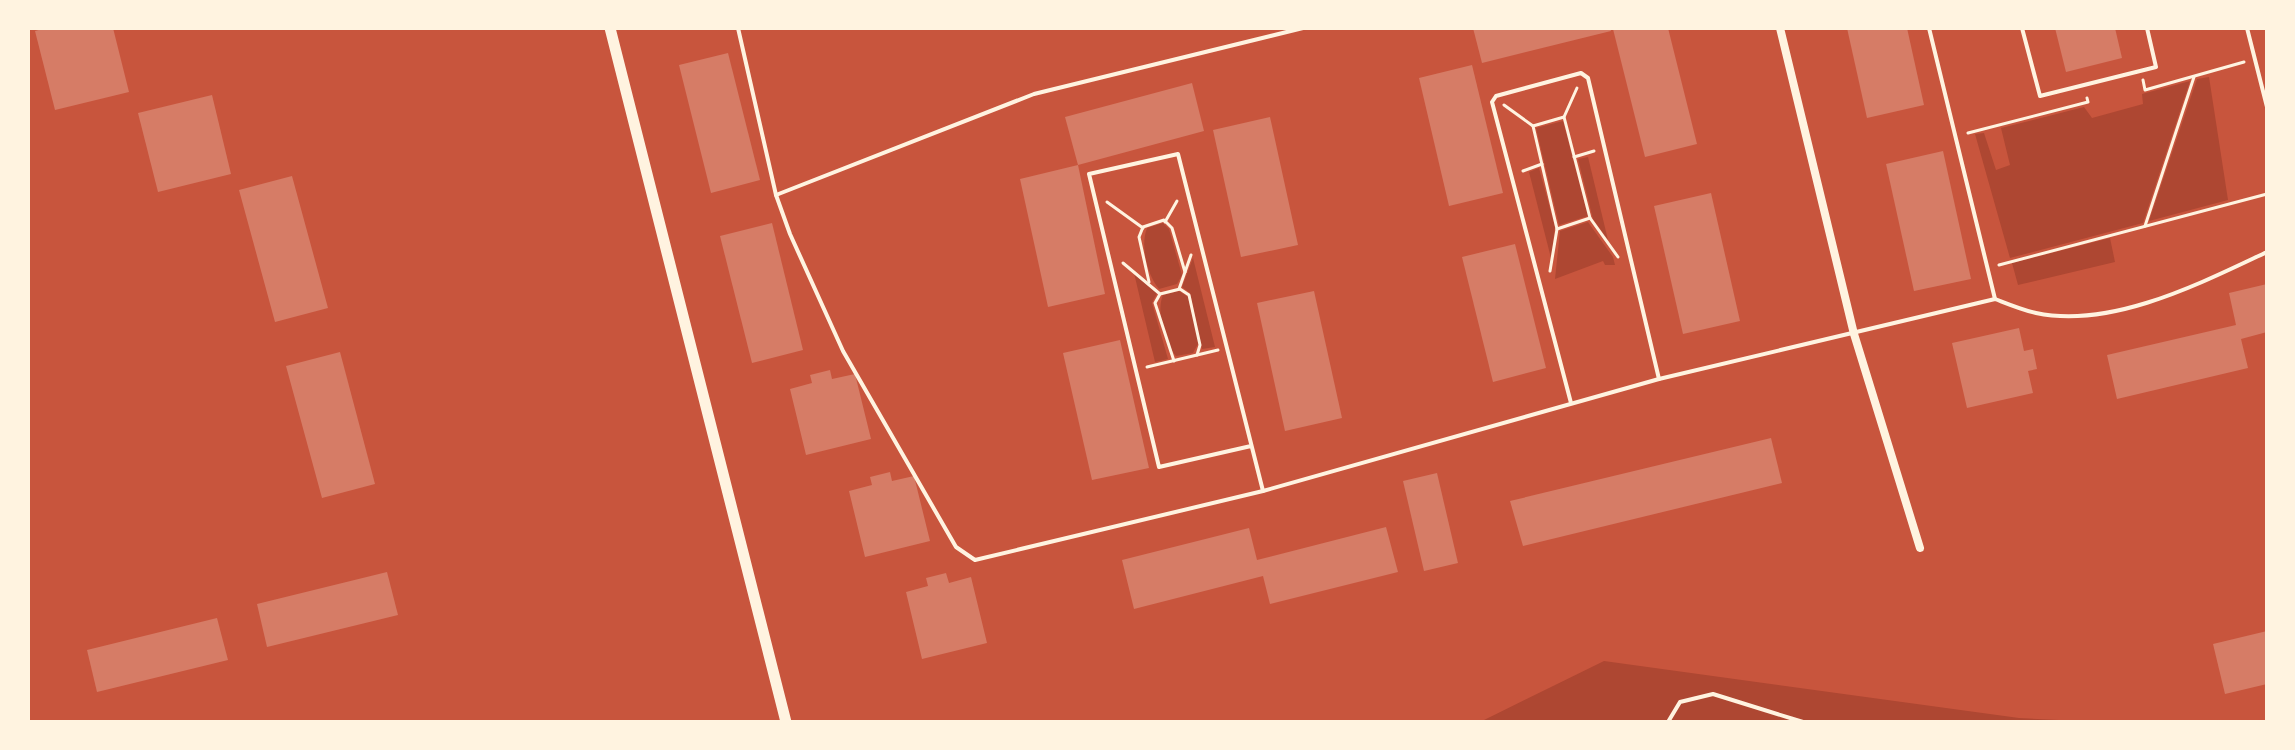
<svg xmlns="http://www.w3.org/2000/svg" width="2295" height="750" font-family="Helvetica,sans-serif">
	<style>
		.green { fill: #ae4732 }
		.building { fill: #d67c66 }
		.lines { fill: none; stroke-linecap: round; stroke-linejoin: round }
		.path { stroke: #fff3e0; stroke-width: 3 }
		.service { stroke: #fff3e0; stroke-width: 4 }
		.minor { stroke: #fff3e0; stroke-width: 8 }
		.tertiary { stroke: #fff3e0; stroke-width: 11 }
	</style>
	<rect width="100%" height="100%" fill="#c8553d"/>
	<!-- green -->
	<g class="green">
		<polygon points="2209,77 2228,200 2149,221 2197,79"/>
		<polygon points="2190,81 2143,223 2010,258 1975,134 1984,133 1996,170 2010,165 2001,128 2084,107 2092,118 2143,104 2142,94"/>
		<polygon points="1563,121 1588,216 1559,225 1536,128"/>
		<polygon points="1588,157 1608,240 1593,219 1578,159"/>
		<polygon points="1539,168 1555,227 1551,258 1529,172"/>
		<polygon points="1588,222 1613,257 1615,265 1605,265 1603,261 1555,279 1560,231"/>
		<path d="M1163,223L1169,229L1182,275L1177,284L1159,289C1147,275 1140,245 1147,228Z"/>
		<polygon points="2110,238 2115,262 2018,285 2012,263"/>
		<polygon points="1193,258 1215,347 1202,349 1190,293 1182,287"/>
		<polygon points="1134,273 1157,293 1152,303 1168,359 1155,362"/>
		<path d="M1179,291L1188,297L1199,342L1193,353L1176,356C1164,343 1156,310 1163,295Z"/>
		<polygon points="1604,661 2019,718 2102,722 1480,722"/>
	</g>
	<!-- building -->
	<g class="building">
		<polygon points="46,28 113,28 129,92 55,110 35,31"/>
		<polygon points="1473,28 1610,28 1611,31 1482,63"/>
		<polygon points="1617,28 1668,28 1697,144 1645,157 1613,29"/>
		<polygon points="1847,28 1907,28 1924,105 1867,118"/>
		<polygon points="2055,28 2115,28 2122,58 2066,72"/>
		<polygon points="728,53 760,180 711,193 679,65"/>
		<polygon points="1472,65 1503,193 1449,206 1419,78"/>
		<polygon points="1192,83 1204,131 1078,165 1065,117"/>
		<polygon points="212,95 231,174 158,192 138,113"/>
		<polygon points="1270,117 1298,245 1241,257 1213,130"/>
		<polygon points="1943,151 1971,279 1914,291 1886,164"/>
		<polygon points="1078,165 1105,294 1048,307 1020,179"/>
		<polygon points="292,176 328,308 275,322 239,190"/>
		<polygon points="1711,193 1740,321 1683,334 1654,206"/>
		<polygon points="772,223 803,350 752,363 720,236"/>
		<polygon points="1515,244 1546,368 1493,382 1462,257"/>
		<polygon points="2267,284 2267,332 2241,339 2248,368 2117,399 2107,355 2236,325 2229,293"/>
		<polygon points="1314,291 1342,418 1285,431 1257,303"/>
		<polygon points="2019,328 2024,351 2033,349 2037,369 2028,371 2033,393 1967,408 1952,343"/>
		<polygon points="1120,340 1149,468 1092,480 1063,353"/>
		<polygon points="340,352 375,484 322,498 286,366"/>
		<polygon points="830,370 832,379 855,374 871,439 806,455 790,389 812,383 810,375"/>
		<polygon points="1771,438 1782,483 1523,546 1510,501"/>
		<polygon points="890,472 892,481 914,476 930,541 865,557 849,491 872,485 870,477"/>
		<polygon points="1437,473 1458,563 1424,571 1403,481"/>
		<polygon points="1386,527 1398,572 1270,604 1263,576 1134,609 1122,560 1249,528 1257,560"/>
		<polygon points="387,572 398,615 267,647 257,604"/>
		<polygon points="946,573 949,583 971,577 987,643 922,659 906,592 928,586 926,578"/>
		<polygon points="217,618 228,660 97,692 87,650"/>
		<polygon points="2267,631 2267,684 2225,694 2213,644"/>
	</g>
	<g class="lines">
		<!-- path -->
		<g class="path">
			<polyline points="2143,80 2145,90 2244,62"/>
			<polyline points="1504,105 1533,126 1557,229 1550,271"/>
			<polyline points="1564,117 1590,218 1618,257"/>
			<polyline points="1533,126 1564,117 1577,88"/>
			<polyline points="1968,133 2088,102 2087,98"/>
			<polyline points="1574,157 1594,151"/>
			<polyline points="1523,171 1542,164"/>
			<polyline points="1107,202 1143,228"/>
			<polyline points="1165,222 1177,201"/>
			<polyline points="2145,226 2194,77"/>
			<polyline points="1557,229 1590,218"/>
			<polyline points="1123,263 1160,294"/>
			<polyline points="1999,265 2267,194"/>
			<polyline points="1149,282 1139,237 1143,227 1164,220 1172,228 1185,272"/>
			<polyline points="1179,289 1191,255"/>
			<polyline points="1174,361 1155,303 1160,294 1180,289 1189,295 1200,345 1197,355"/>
			<polyline points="1147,367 1218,350"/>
		</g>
		<!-- service -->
		<g class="service">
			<path d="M738,28L776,195L790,234L843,351L956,547L975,560L1263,491L1659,379L1995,299C2008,304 2022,310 2036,313C2112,329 2201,283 2267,252"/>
			<polyline points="1929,28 1995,299"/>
			<polyline points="2022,28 2040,96 2156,67 2147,28"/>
			<polyline points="2247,28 2267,107"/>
			<polyline points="776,195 1034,94 1303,28"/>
			<polyline points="1571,403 1492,102 1496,96 1581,73 1588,78 1659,379"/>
			<polyline points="1251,446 1159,467 1089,174 1178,154 1263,491"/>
			<polyline points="1668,722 1680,702 1713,694 1803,722"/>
		</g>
		<!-- minor -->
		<polyline class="minor" points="1780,28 1854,334 1920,548"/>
		<!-- tertiary -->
		<polyline class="tertiary" points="610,28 786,722"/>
	</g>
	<!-- border -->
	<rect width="2295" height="750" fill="none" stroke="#fff3e0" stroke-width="60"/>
</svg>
